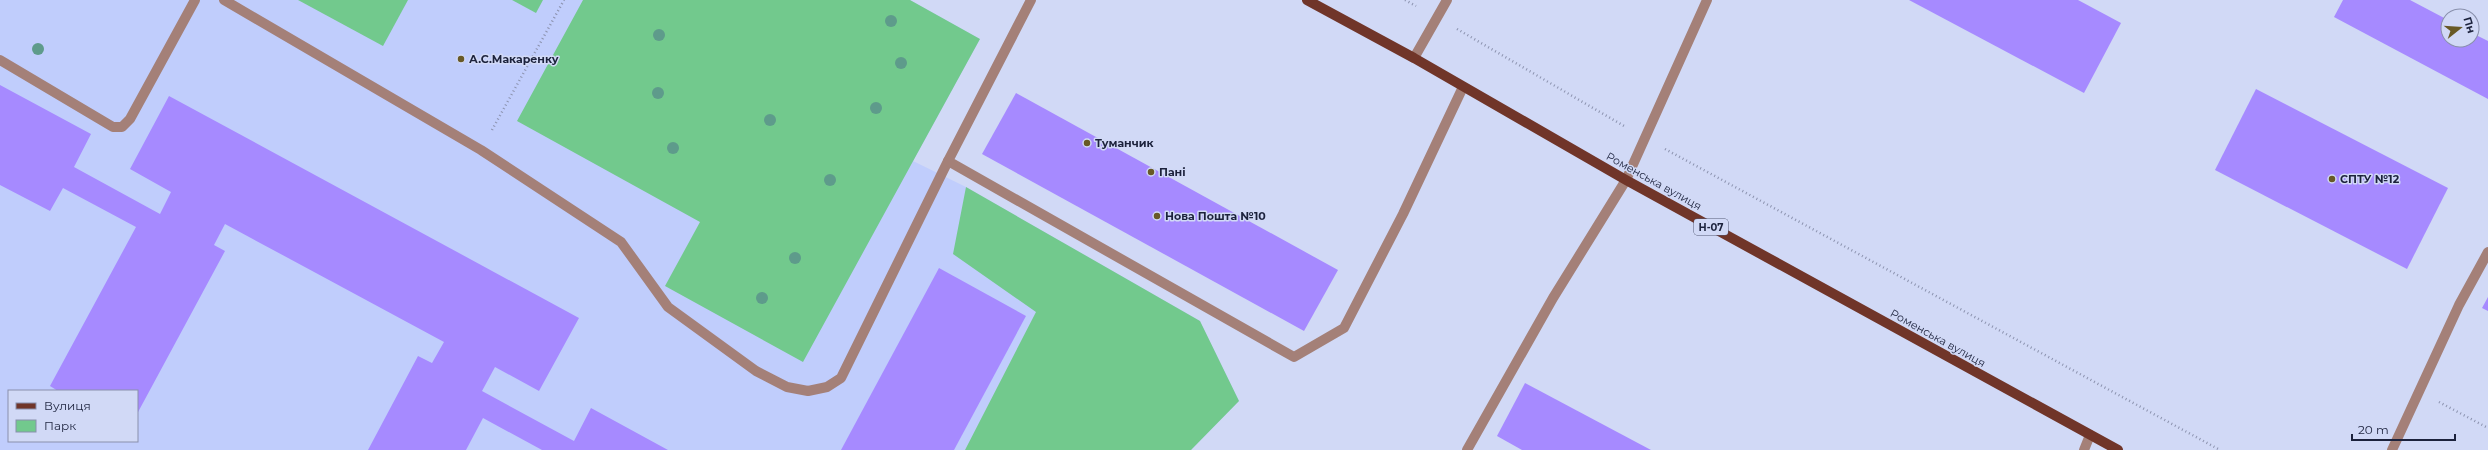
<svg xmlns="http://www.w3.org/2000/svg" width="2488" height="450" font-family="Montserrat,sans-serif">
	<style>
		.built { fill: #c0cdfc; fill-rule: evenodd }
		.green { fill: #72c98d }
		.building { fill: #a68aff }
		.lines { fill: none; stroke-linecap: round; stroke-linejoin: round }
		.path { stroke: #8c93af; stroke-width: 2.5; stroke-dasharray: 1 3; stroke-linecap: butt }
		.service { stroke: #a48078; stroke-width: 10 }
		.minor { stroke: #a48078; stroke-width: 10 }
		.primary { stroke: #703529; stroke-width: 10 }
		.tree { fill: #5e9b8b }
		.poi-dot { fill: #685926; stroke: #d1d9f6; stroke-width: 1.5 }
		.labels { text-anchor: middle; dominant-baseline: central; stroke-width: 3; stroke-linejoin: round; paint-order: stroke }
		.shield { fill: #d1d9f6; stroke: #525974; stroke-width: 1 }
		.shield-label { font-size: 10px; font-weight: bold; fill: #1c223c }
		.poi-label { font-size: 11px; font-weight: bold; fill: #1c223c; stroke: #d1d9f6; text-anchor: start }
		.street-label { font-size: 11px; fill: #1c223c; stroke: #d1d9f6 }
	</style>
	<rect width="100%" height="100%" fill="#d1d9f6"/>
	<!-- built -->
	<path class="built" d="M0,0H910L980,39L913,161L966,187L1200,321L1239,401L1191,450H0ZM9,391H137V441H9Z"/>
	<!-- green -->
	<g class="green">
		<polygon points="298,0 408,0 383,46"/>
		<polygon points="512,0 543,0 536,13"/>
		<polygon points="583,0 910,0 980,39 803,362 665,286 700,222 517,121"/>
		<polygon points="966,187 1200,321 1239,401 1191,450 965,450 1036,312 953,254"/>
	</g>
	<!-- building -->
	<g class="building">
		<polygon points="1909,0 2078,0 2121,23 2084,93"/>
		<polygon points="2343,0 2410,0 2448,20 2448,40 2472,40 2472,33 2488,41 2488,99 2334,17"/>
		<polygon points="0,85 91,134 74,167 160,214 171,192 130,169 169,96 579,318 539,391 495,367 482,391 574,441 591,408 668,450 542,450 483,418 466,450 368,450 418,356 432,363 444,342 225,224 214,245 225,251 137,414 137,391 58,391 50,386 136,227 63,188 50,211 0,185"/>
		<polygon points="2256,89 2448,188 2407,269 2215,170"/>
		<polygon points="1016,93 1338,270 1304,331 982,154"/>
		<polygon points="939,268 1026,316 954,450 841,450"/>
		<polygon points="2488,297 2488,311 2482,308"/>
		<polygon points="1525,383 1651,450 1522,450 1497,436"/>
	</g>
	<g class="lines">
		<!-- path -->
		<g class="path">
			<polyline points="1405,0 1416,6"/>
			<polyline points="1457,29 1624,126"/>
			<polyline points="492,130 564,0"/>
			<polyline points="1665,149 2220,450"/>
			<polyline points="2439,402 2488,428"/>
		</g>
		<!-- service -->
		<g class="service">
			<polyline points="224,0 481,150 621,242 668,307 756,371 787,387 808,391 827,387 841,378 948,161"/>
			<polyline points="1031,0 948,161 1294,357 1344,328 1403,214 1463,87"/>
			<polyline points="0,60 113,127 122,127 130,119 195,0"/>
			<polyline points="1467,450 1553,298 1626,180 1707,0"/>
			<polyline points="2084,450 2090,435"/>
			<polyline points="2392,450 2459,305 2488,252"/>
		</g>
		<!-- minor -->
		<polyline class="minor" points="1414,58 1447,0"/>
		<!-- primary -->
		<polyline class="primary" points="1307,0 1414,58 1626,180 2118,450"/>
	</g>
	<!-- trees -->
	<g class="tree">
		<circle cx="891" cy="21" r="6"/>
		<circle cx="659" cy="35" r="6"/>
		<circle cx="38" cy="49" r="6"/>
		<circle cx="901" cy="63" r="6"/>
		<circle cx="658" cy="93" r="6"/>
		<circle cx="876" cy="108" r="6"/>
		<circle cx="770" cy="120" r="6"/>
		<circle cx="673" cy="148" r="6"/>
		<circle cx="830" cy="180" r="6"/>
		<circle cx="795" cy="258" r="6"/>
		<circle cx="762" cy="298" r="6"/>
	</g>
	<!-- markers -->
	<g class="poi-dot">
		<circle cx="461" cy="59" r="4"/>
		<circle cx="1087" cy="143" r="4"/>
		<circle cx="1151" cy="172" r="4"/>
		<circle cx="2332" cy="179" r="4"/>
		<circle cx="1157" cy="216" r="4"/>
	</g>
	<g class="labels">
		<!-- shield labels -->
		<rect class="shield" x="1694" y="219" width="34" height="16" rx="3"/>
		<g class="shield-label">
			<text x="1711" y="227">Н-07</text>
		</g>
		<!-- poi labels -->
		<g class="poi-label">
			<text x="469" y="59">А.С.Макаренку</text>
			<text x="1095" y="143">Туманчик</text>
			<text x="1159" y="172">Пані</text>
			<text x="2340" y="179">СПТУ №12</text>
			<text x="1165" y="216">Нова Пошта №10</text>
		</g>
		<!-- street labels -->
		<g class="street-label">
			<text transform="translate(1654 181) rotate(29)">Роменська вулиця</text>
			<text transform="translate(1938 338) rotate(29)">Роменська вулиця</text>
		</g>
	</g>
	<!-- legend -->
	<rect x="8" y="390" width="130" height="52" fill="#d1d9f6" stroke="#8990ac"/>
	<rect x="16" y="403" width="20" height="6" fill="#703529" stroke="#8990ac"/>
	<text x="44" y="410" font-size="12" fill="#1c223c">Вулиця</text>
	<rect x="16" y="420" width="20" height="12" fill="#72c98d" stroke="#8990ac"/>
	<text x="44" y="430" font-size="12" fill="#1c223c">Парк</text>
	<!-- north arrow -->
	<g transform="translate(2460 28) rotate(73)"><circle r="19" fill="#d1d9f6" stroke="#8990ac"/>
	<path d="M0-3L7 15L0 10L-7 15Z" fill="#685926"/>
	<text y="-6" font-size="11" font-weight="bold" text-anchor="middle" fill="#1c223c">Пн</text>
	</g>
	<!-- scale -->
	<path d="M2352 434v6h103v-6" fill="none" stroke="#1c223c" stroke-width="2"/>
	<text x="2358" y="434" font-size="12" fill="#1c223c" stroke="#d1d9f6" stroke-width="3" paint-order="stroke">20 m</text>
</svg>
